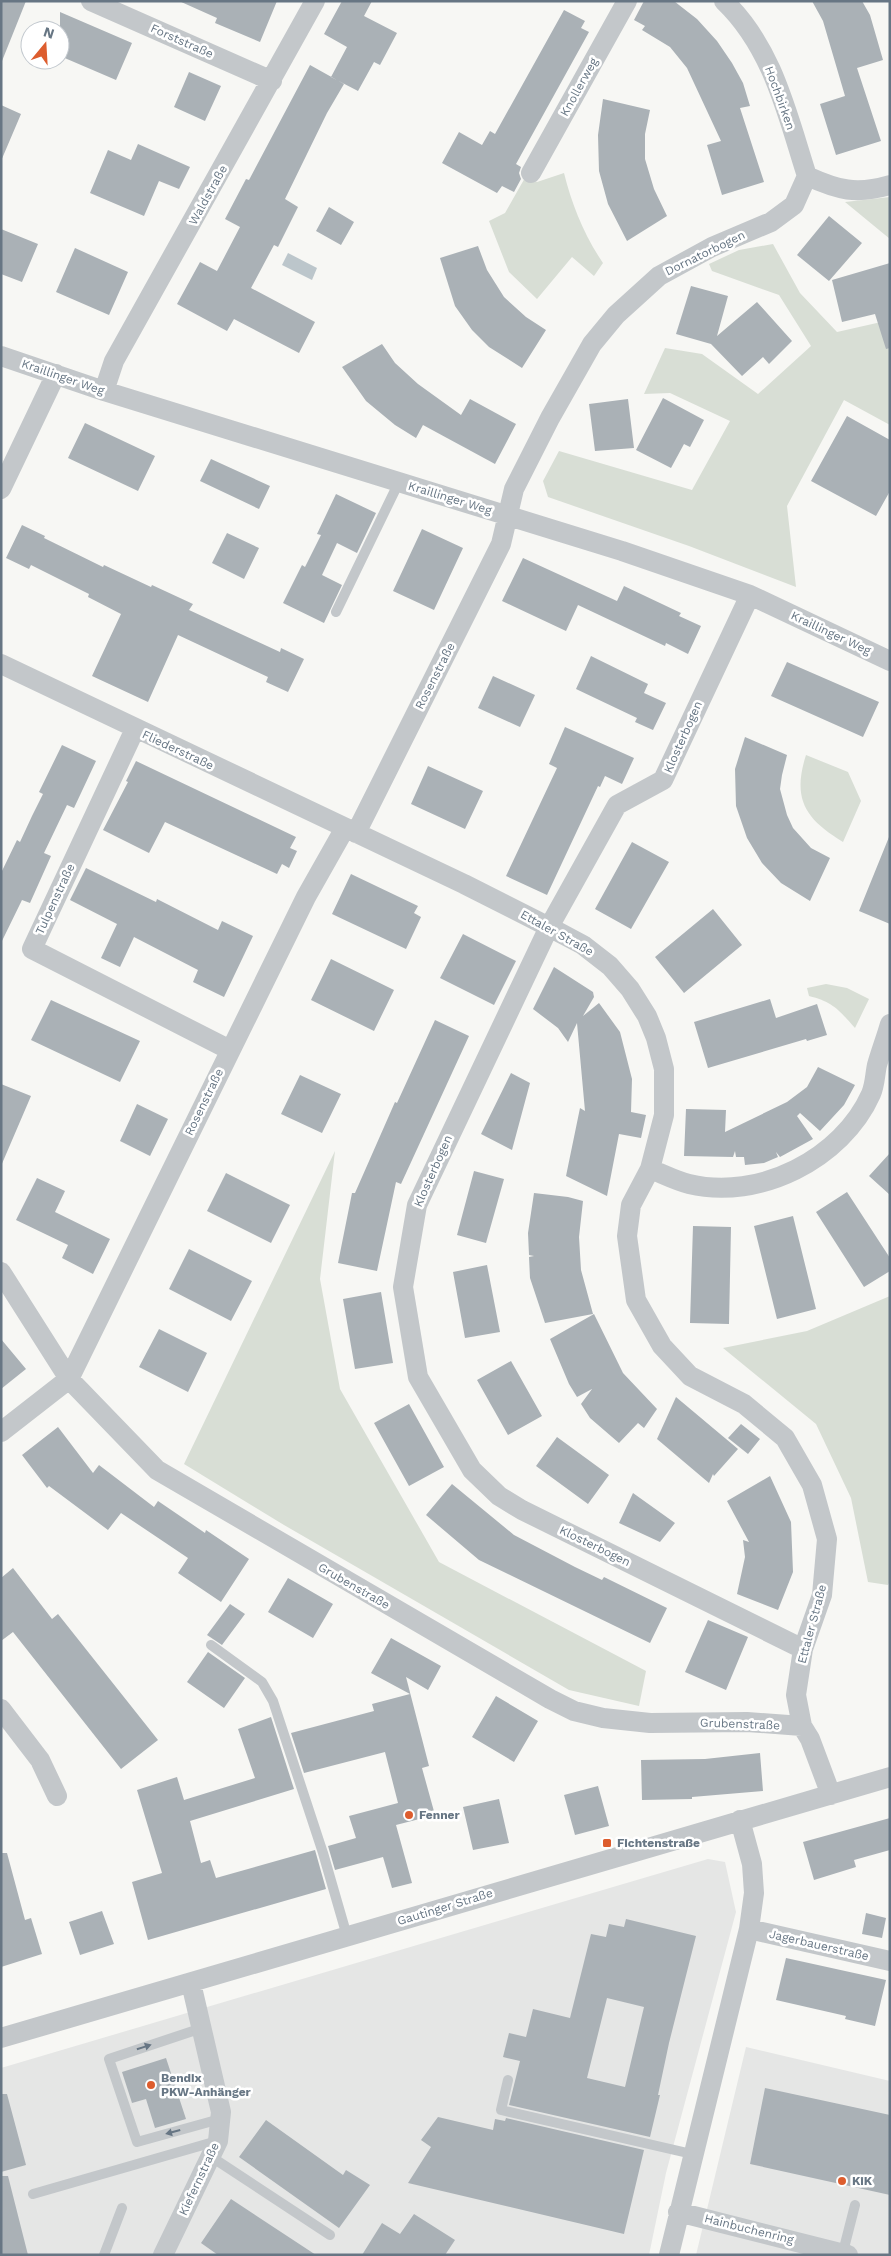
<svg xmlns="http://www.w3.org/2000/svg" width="891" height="2256" font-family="'Work Sans',sans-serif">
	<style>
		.built { fill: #e5e6e5 }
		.green { fill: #d8ded5 }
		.water { fill: #bcc6cb }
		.building { fill: #aab1b6; fill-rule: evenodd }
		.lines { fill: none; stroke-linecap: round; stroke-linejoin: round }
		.lane { stroke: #c3c7ca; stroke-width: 10 }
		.street { stroke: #c3c7ca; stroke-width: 20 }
		.oneway { fill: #677684 }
		.poi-dot { fill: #dd5d2e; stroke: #fff; stroke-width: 2 }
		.labels { text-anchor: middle; stroke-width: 5; stroke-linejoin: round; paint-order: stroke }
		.street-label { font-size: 12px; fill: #677684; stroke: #fff }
		.poi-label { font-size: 12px; font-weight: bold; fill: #677684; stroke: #fff; text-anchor: start }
	</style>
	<rect width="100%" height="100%" fill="#f7f7f4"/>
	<path class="built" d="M708,1859L725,1862L736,1912L666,2173L649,2255H1V2068Z
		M746,2047L890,2081V2255H696Z"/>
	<path class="green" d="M564,173C572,205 584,235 603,263L594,276L572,257L537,299L509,272L489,221L505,213L526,176L537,182Z
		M890,197V239L845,202Z
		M773,244L800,293L837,332L890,320V425L844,400L787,506L796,587L689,546L548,497L543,481L559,451L692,490L730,421L670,393L644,394L665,348L702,354L758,394L811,346L779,295L712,271L709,264L739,250Z
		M806,755L848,772L861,801L843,842C805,819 792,799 806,755Z
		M826,984L847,988L869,999L855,1028C839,1010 833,1002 809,996L807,988Z
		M335,1151L320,1279L340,1389L439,1562L646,1671L639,1706L569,1690L284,1525L184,1464Z
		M890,1296V1581L888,1585L868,1582L851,1498L816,1424L723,1348L807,1331Z"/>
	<path class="water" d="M288,253L317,268L312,280L282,265Z"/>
	<path class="building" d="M1,1H26L2,61H1Z
		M179,1H277L260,42L215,23L217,18Z
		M342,1H372L364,16L397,33L380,65L374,62L358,91L331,77L347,47L324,34Z
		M644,1H674L679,5L697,19L717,41L732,63L743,83L750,106L740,108L764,182L722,195L707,145L721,141L687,68L670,47L642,30L645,26L634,20Z
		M812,1H862L870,15L883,60L857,68L881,141L836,155L820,104L845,96L823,21Z
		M564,10L585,21L581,28L589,32L516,164L521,167L519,173L521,179L514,192L502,186L497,193L442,163L459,132L482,145L490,131L495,134Z
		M60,12L132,43L116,80L60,56Z
		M310,65L344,84L327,113L285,199L298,207L278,247L274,245L251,288L315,322L299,353L234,319L227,331L177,304L200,262L217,271L240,227L225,219L246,179L249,180Z
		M189,72L221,86L205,121L174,107Z
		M603,99L650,110L645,134V159L654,189L667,216L627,241L608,204L599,171L598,135Z
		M1,105L21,114L1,161Z
		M138,144L190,167L179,189L159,181L144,216L90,193L108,150L131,160Z
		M329,207L354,222L341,245L316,231Z
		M829,216L862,243L829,281L797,255Z
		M1,229L38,244L22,282L1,274Z
		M478,246L487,270L504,297L526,317L546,330L522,368L489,347L472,330L455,306L440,258Z
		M75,248L128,272L109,315L56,292Z
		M890,263V348L886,349L875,314L842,322L832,280Z
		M691,286L728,296L717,336L757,302L792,341L769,364L763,357L742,376L711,344L676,334Z
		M382,344L395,363L418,384L461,415L470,399L516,424L495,464L423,425L416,438L395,425L366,401L342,367Z
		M663,398L704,420L690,447L684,444L671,468L636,450Z
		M628,399L634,448L595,451L589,404Z
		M847,416L890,440V491L876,516L811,481Z
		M85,423L155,456L138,491L68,458Z
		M211,459L270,486L259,509L200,481Z
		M336,494L376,513L357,553L337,543L322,575L342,585L324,623L283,603L302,565L305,567L321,535L317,534Z
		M22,525L45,536L44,538L103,567L104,565L151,587L152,585L193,604L189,610L280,652L281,648L304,659L288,692L266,682L268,677L178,635L148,702L92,676L121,614L88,597L89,594L31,565L29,569L6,558Z
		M422,529L463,548L434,610L393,591Z
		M227,533L259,548L244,579L212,563Z
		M523,558L617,601L624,586L681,613L679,616L701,626L688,654L666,643L665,646L578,605L566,631L502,601Z
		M591,656L648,684L644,693L666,703L653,730L635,722L637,718L576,689Z
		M787,662L879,702L863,737L771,696Z
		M493,676L535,695L520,727L478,708Z
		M565,727L634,758L622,784L605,776L600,787L598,786L547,895L506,876L557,768L549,764Z
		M745,737L787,755L782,775L780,789L787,815L793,828L811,848L830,858L810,901L781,883L762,863L747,838L736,806L735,769Z
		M62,745L96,761L74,808L67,805L44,853L51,856L30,903L22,900L1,943V873L17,840L20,842L32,816L43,794L39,792Z
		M136,761L296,837L290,848L297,851L289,868L282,864L277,874L165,822L149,853L103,830L128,782L126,781Z
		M428,766L483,791L465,829L411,804Z
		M889,837H890V924L859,911Z
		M632,842L669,862L631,929L595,909Z
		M86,868L156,902L157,899L218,930L222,921L253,936L224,997L193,982L198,970L134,937L120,967L101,958L117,924L70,900Z
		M351,874L418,906L414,913L421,917L406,949L332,914Z
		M713,909L742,945L684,993L655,957Z
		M463,934L516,961L494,1005L440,978Z
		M331,959L394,990L374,1031L311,1000Z
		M554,967L593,992L594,997L583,1016L599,1003L620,1032L632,1079L631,1112L646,1115L641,1138L619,1134L607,1196L566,1176L580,1108L585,1111L577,1023L568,1042L558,1028L533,1009Z
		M770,999L776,1018L817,1004L827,1035L807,1041L806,1039L708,1068L694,1022Z
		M51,1000L140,1041L120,1082L31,1040Z
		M435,1020L469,1036L401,1184L396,1182L377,1271L338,1263L352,1193H355L395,1102L397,1103Z
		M818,1067L855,1085L844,1105L820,1131L800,1113L797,1116L813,1139L780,1157L776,1152L778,1157L764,1163L745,1165L744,1157H736L735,1151L733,1157L684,1156L686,1109L726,1110L725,1132L787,1102L807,1087Z
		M511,1073L530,1083L512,1150L481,1134Z
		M300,1075L341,1094L322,1133L281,1114Z
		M1,1084L31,1096L1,1166Z
		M137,1104L168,1119L150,1156L120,1141Z
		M890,1153V1195L869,1176Z
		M474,1171L504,1179L486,1243L457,1235Z
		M226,1173L290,1205L271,1243L207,1211Z
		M37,1178L65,1191L55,1212L110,1239L93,1274L62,1258L68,1245L16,1220Z
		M847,1192L890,1258V1271L864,1287L816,1212Z
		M534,1193L568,1197L583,1201L579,1237L581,1270L593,1314L545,1323L530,1278L529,1257L534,1256L529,1255L528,1233Z
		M793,1216L816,1309L777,1319L754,1226Z
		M693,1226L731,1227L729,1324L690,1323Z
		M189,1249L252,1281L231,1321L169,1289Z
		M487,1265L500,1332L465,1338L453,1272Z
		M381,1292L393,1363L355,1369L343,1299Z
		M594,1314L623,1373L657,1409L644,1428L638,1423L619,1443L590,1418L581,1404L592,1389L577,1397L569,1384L550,1339Z
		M159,1329L207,1353L188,1392L139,1367Z
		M1,1339L26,1369L1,1389Z
		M511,1361L542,1416L508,1435L477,1380Z
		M676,1397L738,1449L714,1476L713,1474L709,1483L657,1439Z
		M409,1404L444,1467L409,1486L374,1423Z
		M741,1424L760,1439L748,1454L728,1438Z
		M58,1427L93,1473L99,1465L154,1507L158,1501L205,1533L206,1530L249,1559L221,1602L178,1573L188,1558L121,1513L108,1530L49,1486L47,1488L22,1455Z
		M557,1437L609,1475L588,1504L536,1466Z
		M770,1476L791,1522L793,1572L778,1610L737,1594L745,1557L743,1540L749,1542L727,1501Z
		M452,1484L514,1535L575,1567L602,1580L604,1577L667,1608L650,1643L479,1560L426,1515Z
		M633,1493L675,1523L660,1542L619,1523Z
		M13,1568L52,1619L58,1614L158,1740L121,1769L13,1632L1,1641V1578Z
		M288,1578L333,1604L313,1638L268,1612Z
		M230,1604L245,1614L222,1645L207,1635Z
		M708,1620L748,1637L726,1690L685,1672Z
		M391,1638L441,1666L428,1690L406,1677L429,1766L422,1768L435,1815L396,1825L412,1883L392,1888L383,1857L335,1870L328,1846L356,1838L349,1816L398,1803L385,1752L304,1773L291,1733L374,1711L372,1704L410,1694L371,1673Z
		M208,1652L245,1678L224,1708L187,1682Z
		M496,1696L538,1721L514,1762L472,1737Z
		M271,1717L294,1789L190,1821L201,1863L210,1860L216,1878L315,1850L326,1889L148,1940L132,1882L162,1873L137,1790L177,1777L184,1800L255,1778L238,1729Z
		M760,1753L763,1791L692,1797V1799L642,1800L641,1760L705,1759Z
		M598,1786L609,1826L575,1835L564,1795Z
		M499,1799L509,1843L473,1850L463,1807Z
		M890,1818V1850L854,1860L856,1867L814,1880L803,1842Z
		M1,1853H7L25,1920L31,1918L42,1954L1,1967Z
		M102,1911L114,1944L80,1955L69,1922Z
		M866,1913L886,1918L882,1938L862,1934Z
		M626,1919L696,1936L669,2043L658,2095H660L650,2137L509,2105L520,2061L503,2057L509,2033L526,2037L533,2009L570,2018L591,1934L606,1937L609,1924L624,1927ZM607,1998L644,2007L625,2087L587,2078Z
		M786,1958L886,1980L875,2026L845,2019L846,2016L776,2000Z
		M166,2058L186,2119L155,2128L146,2099L132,2103L122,2072Z
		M765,2088L890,2115V2195L750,2164Z
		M1,2094H7L26,2165L1,2172Z
		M438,2117L493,2130L495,2119L505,2121L506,2118L644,2150L624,2234L408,2183L431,2147L421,2140Z
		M266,2120L343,2175L346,2170L370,2185L339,2228L239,2157Z
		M1,2176H8L28,2255H1Z
		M231,2199L316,2255H218L201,2243Z
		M414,2214L455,2240L445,2255H362L382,2223L400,2234Z"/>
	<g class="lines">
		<path class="lane" d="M336,612L399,482
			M211,1645L262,1682L273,1701L323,1853L347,1936
			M202,2028L109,2059L137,2142L220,2119
			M508,2080L501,2110L692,2154
			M210,2156L330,2235
			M33,2194L217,2141
			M843,2252L855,2205
			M104,2255L122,2208"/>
		<path class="street" d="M91,1L272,81
			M724,1C773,48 787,114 807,176
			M531,173L627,1
			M1,356L104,391L622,551L750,595L890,661
			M104,391L114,361L315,1
			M1,489L56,374
			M750,595L663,780L617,805L549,927L417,1205L403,1287L418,1377L472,1470L499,1496L522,1510L803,1649
			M1,664L464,884L549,927L583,945L610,966L630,989L647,1016L656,1038L664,1069V1115L650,1169L631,1205L627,1236L636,1300L662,1346L690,1376L744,1404L785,1438L812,1485L827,1539L822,1595L803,1649L796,1695L802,1726L810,1739L831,1795
			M135,729L32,949L230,1050
			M356,833L501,544L514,489L550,418L592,344L616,315L659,276L712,247L771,222L794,205L807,176C838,190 856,195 890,185
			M650,1169C663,1174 676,1181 689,1184C759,1201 842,1159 871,1094C875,1085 875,1074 877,1065C881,1051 886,1038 890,1024
			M1,1272L69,1379L157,1470L550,1699L574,1711L603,1718L650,1723L747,1722L802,1726
			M1,1432L69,1379L306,897L345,828
			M1,1709L40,1760L57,1796
			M749,1929L890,1961
			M1,2038L890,1777
			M678,2212L848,2255
			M163,2255L218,2141L221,2112L191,1983
			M669,2255L749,1929L754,1893L752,1864L740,1820"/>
	</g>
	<defs><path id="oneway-solid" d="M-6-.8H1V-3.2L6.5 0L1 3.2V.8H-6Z" transform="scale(1.25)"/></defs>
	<g class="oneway">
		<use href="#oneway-solid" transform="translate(144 2047) rotate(-18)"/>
		<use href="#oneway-solid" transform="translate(173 2132) rotate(165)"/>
	</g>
	<g class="poi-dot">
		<circle cx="409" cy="1815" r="5"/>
		<rect x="602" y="1838" width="10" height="10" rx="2.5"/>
		<circle cx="151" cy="2085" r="5"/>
		<circle cx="842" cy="2181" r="5"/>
	</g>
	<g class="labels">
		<g class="street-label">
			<text transform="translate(182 41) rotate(24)" y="4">Forststraße</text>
			<text transform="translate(579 87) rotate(-61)" y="4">Knollerweg</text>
			<text transform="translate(780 98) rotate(70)" y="4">Hochbirken</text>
			<text transform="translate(208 195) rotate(-61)" y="4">Waldstraße</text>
			<text transform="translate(705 253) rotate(-26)" y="4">Dornatorbogen</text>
			<text transform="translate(63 377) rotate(19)" y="4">Kraillinger Weg</text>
			<text transform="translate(450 498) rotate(17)" y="4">Kraillinger Weg</text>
			<text transform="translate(831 633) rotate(25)" y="4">Kraillinger Weg</text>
			<text transform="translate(435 676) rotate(-63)" y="4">Rosenstraße</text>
			<text transform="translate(683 737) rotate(-66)" y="4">Klosterbogen</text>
			<text transform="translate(178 750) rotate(25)" y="4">Fliederstraße</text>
			<text transform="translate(55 899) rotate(-65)" y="4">Tulpenstraße</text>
			<text transform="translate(557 933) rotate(29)" y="4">Ettaler Straße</text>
			<text transform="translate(204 1102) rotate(-64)" y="4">Rosenstraße</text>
			<text transform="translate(433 1171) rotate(-66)" y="4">Klosterbogen</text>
			<text transform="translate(595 1546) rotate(26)" y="4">Klosterbogen</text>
			<text transform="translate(354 1586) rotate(30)" y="4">Grubenstraße</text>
			<text transform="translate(812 1624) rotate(-75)" y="4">Ettaler Straße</text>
			<text transform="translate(740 1724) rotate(2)" y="4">Grubenstraße</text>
			<text transform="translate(445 1907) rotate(-17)" y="4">Gautinger Straße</text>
			<text transform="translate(819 1945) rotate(13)" y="4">Jagerbauerstraße</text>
			<text transform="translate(199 2179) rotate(-65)" y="4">Kiefernstraße</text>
			<text transform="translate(749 2229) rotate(14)" y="4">Hainbuchenring</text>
		</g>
		<g class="poi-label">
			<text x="419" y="1819">Fenner</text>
			<text x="617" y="1847">Fichtenstraße</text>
			<text x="161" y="2082">Bendix<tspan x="161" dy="14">PKW-Anhänger</tspan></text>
			<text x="852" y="2185">KiK</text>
		</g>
	</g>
	<rect width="891" height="2256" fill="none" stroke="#677684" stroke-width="5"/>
	<g transform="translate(45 45) rotate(18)"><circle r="24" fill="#ffffff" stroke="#c2c8ce"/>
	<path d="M0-4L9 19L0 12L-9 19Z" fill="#dd5d2e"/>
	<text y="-8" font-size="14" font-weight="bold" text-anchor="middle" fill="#677684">N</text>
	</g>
</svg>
